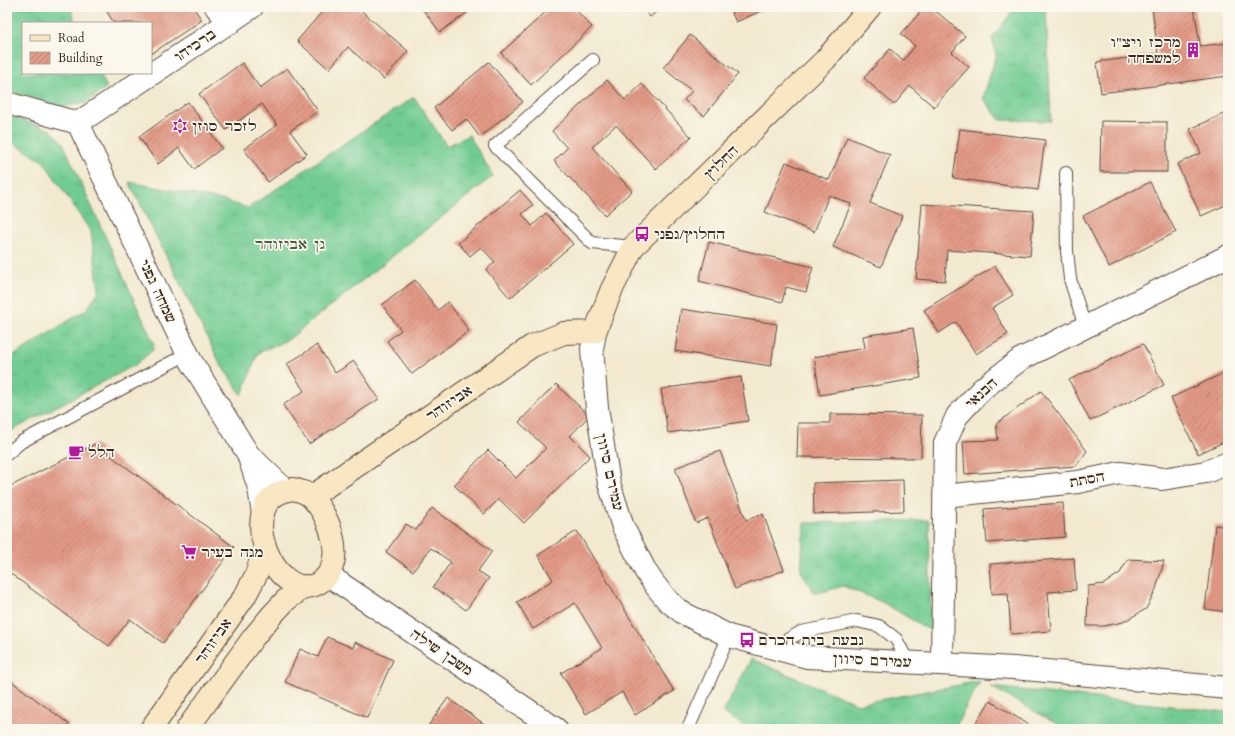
<svg xmlns="http://www.w3.org/2000/svg" width="1235" height="736" font-family="Cardo,'Frank Ruhl Libre',serif">
	<style>
		.grass { fill: url(#grass-tufts); stroke: #567b58 }
		.building { fill: url(#building-hatch) }
		.lines { fill: none; stroke-linecap: round; stroke-linejoin: round }
		.lane-casing { stroke: #564739; stroke-width: 14 }
		.street-casing { stroke: #564739; stroke-width: 24 }
		.secondary-casing { stroke: #564739; stroke-width: 24 }
		.lane { stroke: #fff; stroke-width: 12 }
		.street { stroke: #fff; stroke-width: 22 }
		.secondary { stroke: #f9e7c3; stroke-width: 22 }
		.labels { text-anchor: middle; stroke-width: 3.5; stroke-linejoin: round; paint-order: stroke }
		.poi-label { font-size: 14px; fill: #3b2a1e; stroke: #fbf7ec; text-anchor: start }
		.street-label { font-size: 14px; fill: #3b2a1e; stroke: #fbf7ec }
		.park-label { font-size: 14px; fill: #4b5b41; stroke: #fbf7ec }
	</style>
	<defs>
		<pattern id="grass-tufts" width="24" height="20" patternUnits="userSpaceOnUse"><rect width="24" height="20" fill="#71cc93"/><path d="M3 7l-1-3M5 7V3M7 7l1-3M15 17l-1-3M17 17v-4M19 17l1-3" fill="none" stroke="#63af7e"/></pattern>
		<pattern id="building-hatch" width="6" height="6" patternUnits="userSpaceOnUse"><rect width="6" height="6" fill="#e39a86"/><path d="M-1 1l2-2M0 6l6-6M5 7l2-2" fill="none" stroke="#b97e6d"/></pattern>
	</defs>
	<rect width="100%" height="100%" fill="#fbf7ec"/>
	<filter id="ink" filterUnits="userSpaceOnUse"><feTurbulence type="fractalNoise" baseFrequency=".025" numOctaves="2"/><feDisplacementMap in="SourceGraphic" scale="8" xChannelSelector="R" yChannelSelector="G"/><feConvolveMatrix kernelMatrix="1 2 1 2 8 2 1 2 1" color-interpolation-filters="sRGB"/></filter>
	<filter id="wash" filterUnits="userSpaceOnUse"><feTurbulence type="fractalNoise" baseFrequency=".012" numOctaves="4" result="noise"/><feDisplacementMap in="SourceGraphic" scale="16" xChannelSelector="R" yChannelSelector="G"/><feGaussianBlur stdDeviation="0.9" result="paint"/><feColorMatrix in="noise" values="0 0 0 0 0 0 0 0 0 0 0 0 0 0 0 0 0 1.4 0 .05"/><feComposite in="paint" operator="in"/></filter>
	<g filter="url(#wash)">
		<rect width="100%" height="100%" fill="#f2e9d0"/>
		<path class="grass" d="M7,7H71L75,23H23V73H99L107,87L86,103L61,107L7,90Z
			M1016,7H1046L1051,121L1000,120L983,98L996,56L992,38Z
			M414,97L447,146L469,135L493,176L289,339L258,353L242,395L221,365L129,182L222,200L248,208Z
			M7,115L51,130L63,143L154,344L153,350L135,365L7,433V360L87,309L99,291L91,232L44,162L7,139Z
			M929,520L931,631L882,602L843,586L815,594L801,571L804,523Z
			M751,659L858,704L980,681L954,729H750L723,713Z
			M991,687L1228,712V729H1066Z"/>
		<g id="blocks">
			<path class="building" d="M104,7H193L202,20L151,54V23H114Z
				M326,7H357L408,51L384,79L348,47L329,69L297,41Z
				M421,7H465L468,12L440,32Z
				M551,7H573L592,27L531,85L501,53Z
				M642,7H662L650,17Z
				M729,7H770L736,22Z
				M925,7H931L965,36L952,52L969,67L934,107L910,86L894,105L864,78L890,49L903,61L915,46L901,34Z
				M1152,7H1194L1200,46L1228,43V76L1101,93L1097,62L1158,54Z
				M690,35L738,74L704,116L684,100L692,91L663,68Z
				M489,62L523,102L480,137L466,119L452,130L434,108Z
				M242,63L260,88L287,68L318,111L290,131L307,154L268,182L244,149L277,125L262,104L226,130L199,94Z
				M607,80L625,100L642,84L691,137L656,169L616,125L592,147L632,191L605,215L554,161L567,148L552,131Z
				M188,102L222,148L194,169L179,148L158,164L139,137Z
				M1228,112V204L1201,216L1177,164L1201,153L1190,129Z
				M1101,121L1167,122V172H1100Z
				M960,129L1045,140L1038,190L953,178Z
				M847,137L890,155L870,203L902,216L881,267L833,247L851,204L829,195L814,232L765,212L786,162L829,180Z
				M1150,182L1176,232L1109,267L1083,216Z
				M520,190L533,205L522,214L532,226L546,213L573,244L510,298L486,270L495,262L481,247L470,256L458,243Z
				M922,204L1034,211L1030,256L947,250L945,281L916,279Z
				M709,242L813,267L806,292L786,287L782,302L699,281Z
				M995,266L1013,295L992,308L1008,334L976,354L956,322L939,333L924,310Z
				M415,280L438,310L448,302L469,331L412,374L387,341L401,330L382,305Z
				M681,309L777,324L771,366L675,351Z
				M913,328L921,378L820,395L814,357L865,348L863,336Z
				M1143,344L1164,385L1090,421L1069,380Z
				M317,345L335,373L354,361L379,399L309,444L283,405L304,391L287,364Z
				M1228,371V440L1198,454L1171,398Z
				M741,377L748,421L668,433L661,389Z
				M556,384L589,416L570,436L590,456L524,523L499,499L484,514L454,485L488,450L516,478L546,448L519,422Z
				M1041,391L1087,451L1076,466L965,474L963,441L998,440L996,424Z
				M830,414L922,415L921,458L797,457L798,423H830Z
				M95,444L234,547L163,643L130,619L109,646L7,571V488Z
				M720,451L746,520L763,514L784,570L735,589L708,518L696,523L675,468Z
				M903,480L904,511L814,514L813,483Z
				M1063,503L1065,537L987,543L984,509Z
				M432,508L492,551L478,571L489,578L466,610L433,587L451,562L431,548L413,571L386,552L406,524L416,530Z
				M1215,525L1228,527V612L1205,609Z
				M577,531L674,691L635,715L622,692L586,714L561,673L602,648L575,603L533,629L517,602L553,580L538,555Z
				M1074,558L1076,590L1048,592L1051,631L1011,634L1008,593L992,594L990,564Z
				M1128,559L1164,561L1156,589L1146,609L1123,622L1104,626H1087L1088,586L1104,584L1120,573Z
				M327,637L353,648L355,642L393,660L367,718L285,682L300,649L318,657Z
				M7,678L69,724L66,729H7Z
				M448,698L487,726L491,729H426Z
				M990,701L1036,729H972Z"/>
		</g>
	</g>
	<g filter="url(#ink)">
		<use href="#blocks" fill-opacity="0" stroke="#564739" stroke-width="1"/>
		<g class="lines">
			<defs>
				<path id="lane" d="M593,60L495,146L592,243L633,247
					M1066,173L1067,251L1070,279L1085,327
					M7,454L21,442L187,354
					M773,648L801,632L857,621L879,626L896,639L908,662
					M688,729L729,636"/>
				<path id="street" d="M216,7L230,23
					M7,103L78,123
					M78,123L191,361L248,454L259,488L263,514
					M78,123L252,7
					M595,332L592,349L597,408L609,483L623,527L646,572L655,585L668,601L683,613L729,636L807,657L1014,668L1228,688
					M250,456L285,490
					M944,496L1078,482L1120,473L1162,479L1206,472L1228,463
					M328,575L556,729
					M942,664L945,443L957,416L982,389L1021,359L1228,256"/>
				<path id="secondary" d="M293,489C300,491 307,492 312,498C330,517 346,559 323,580C281,616 225,498 293,489Z
					M311,497L532,346L564,333L595,332L611,291L633,247L825,60L870,7
					M151,729L245,596L256,575L265,546
					M187,729L253,638L272,615L286,600L306,586"/>
			</defs>
			<use href="#lane" class="lane-casing"/>
			<use href="#street" class="street-casing"/>
			<use href="#secondary" class="secondary-casing"/>
			<use href="#lane" class="lane"/>
			<use href="#street" class="street"/>
			<use href="#secondary" class="secondary"/>
		</g>
	</g>
	<defs>
		<symbol id="building-bare" viewBox="-9 -9 18 18"><path d="M-4-6H4V6H1V3H-1V6H-4ZM-2.5-4.3h1.7v1.8h-1.7ZM.8-4.3h1.7v1.8H.8ZM-2.5-1h1.7V.8h-1.7ZM.8-1h1.7V.8H.8Z" fill="#b5179e" stroke="#fbf7ec" stroke-width="2.5" paint-order="stroke"/></symbol>
		<symbol id="synagogue-bare" viewBox="-9 -9 18 18"><path d="M0-6.5L5.6 3.2H-5.6ZM0 6.5L5.6-3.2H-5.6Z" fill="#b5179e" stroke="#fbf7ec" stroke-width="2.5" paint-order="stroke"/></symbol>
		<symbol id="bus-bare" viewBox="-9 -9 18 18"><path d="M-5-6H5V4H4V6H2V4H-2V6H-4V4H-5ZM-3.5-4V0h7V-4ZM-3.5 1.2v1.5H-2V1.2ZM2 1.2v1.5H3.5V1.2Z" fill="#b5179e" stroke="#fbf7ec" stroke-width="2.5" paint-order="stroke"/></symbol>
		<symbol id="cafe-bare" viewBox="-9 -9 18 18"><path d="M-5.5-4.5H6V0H3Q3 3.5 0 3.5H-2.5Q-5.5 3.5-5.5 0ZM3-3.2v2h1.7v-2ZM-6 4.5H4V6H-6Z" fill="#b5179e" stroke="#fbf7ec" stroke-width="2.5" paint-order="stroke"/></symbol>
		<symbol id="supermarket-bare" viewBox="-9 -9 18 18"><path d="M-6-5.5h2.5l.6 2H6L4.5 2H-2.5L-4.4-4H-6ZM-1.5 3.2a1.3 1.3 0 1 0 .1 0ZM3 3.2a1.3 1.3 0 1 0 .1 0Z" fill="#b5179e" stroke="#fbf7ec" stroke-width="2.5" paint-order="stroke"/></symbol>
	</defs>
	<g fill-rule="evenodd">
		<use href="#building-bare" x="1182" y="39" width="22" height="22"/>
		<use href="#synagogue-bare" x="169" y="115" width="22" height="22"/>
		<use href="#bus-bare" x="631" y="223" width="22" height="22"/>
		<use href="#cafe-bare" x="65" y="441" width="22" height="22"/>
		<use href="#supermarket-bare" x="178" y="541" width="22" height="22"/>
		<use href="#bus-bare" x="736" y="629" width="22" height="22"/>
	</g>
	<g class="labels">
		<g class="poi-label">
			<text x="1181" y="47" text-anchor="end">מרכז ויצ"ו<tspan x="1181" dy="16">למשפחה</tspan></text>
			<text x="192" y="131">לזכר סוזן</text>
			<text x="654" y="239">החלוץ/גפני</text>
			<text x="88" y="457">הלל</text>
			<text x="201" y="557">מגה בעיר</text>
			<text x="759" y="645">גבעת בית הכרם</text>
		</g>
		<g class="street-label">
			<text transform="translate(195 45) rotate(-34)" y="5">ברכיהו</text>
			<text transform="translate(721 162) rotate(-44)" y="5">החלוץ</text>
			<text transform="translate(158 291) rotate(65)" y="5">שמחה גפני</text>
			<text transform="translate(981 393) rotate(-43)" y="5">הבנאי</text>
			<text transform="translate(449 403) rotate(-34)" y="5">אביזוהר</text>
			<text transform="translate(610 472) rotate(77)" y="5">עמירם סיוון</text>
			<text transform="translate(1087 479) rotate(-11)" y="5">הסתת</text>
			<text transform="translate(213 641) rotate(-55)" y="5">אביזוהר</text>
			<text transform="translate(442 652) rotate(34)" y="5">משכן שילה</text>
			<text transform="translate(872 660) rotate(3)" y="5">עמירם סיוון</text>
		</g>
		<g class="park-label">
			<text x="290" y="249">גן אביזוהר</text>
		</g>
	</g>
	<rect width="1235" height="736" fill="none" stroke="#fbf7ec" stroke-width="24"/>
	<rect x="22" y="22" width="130" height="52" fill="#fbf7ec" stroke="#aea59a"/>
	<rect x="30" y="35" width="20" height="6" fill="#f9e7c3" stroke="#aea59a"/>
	<text x="58" y="42" font-size="12" fill="#3b2a1e">Road</text>
	<rect x="30" y="52" width="20" height="12" fill="url(#building-hatch)" stroke="#aea59a"/>
	<text x="58" y="62" font-size="12" fill="#3b2a1e">Building</text>
</svg>
